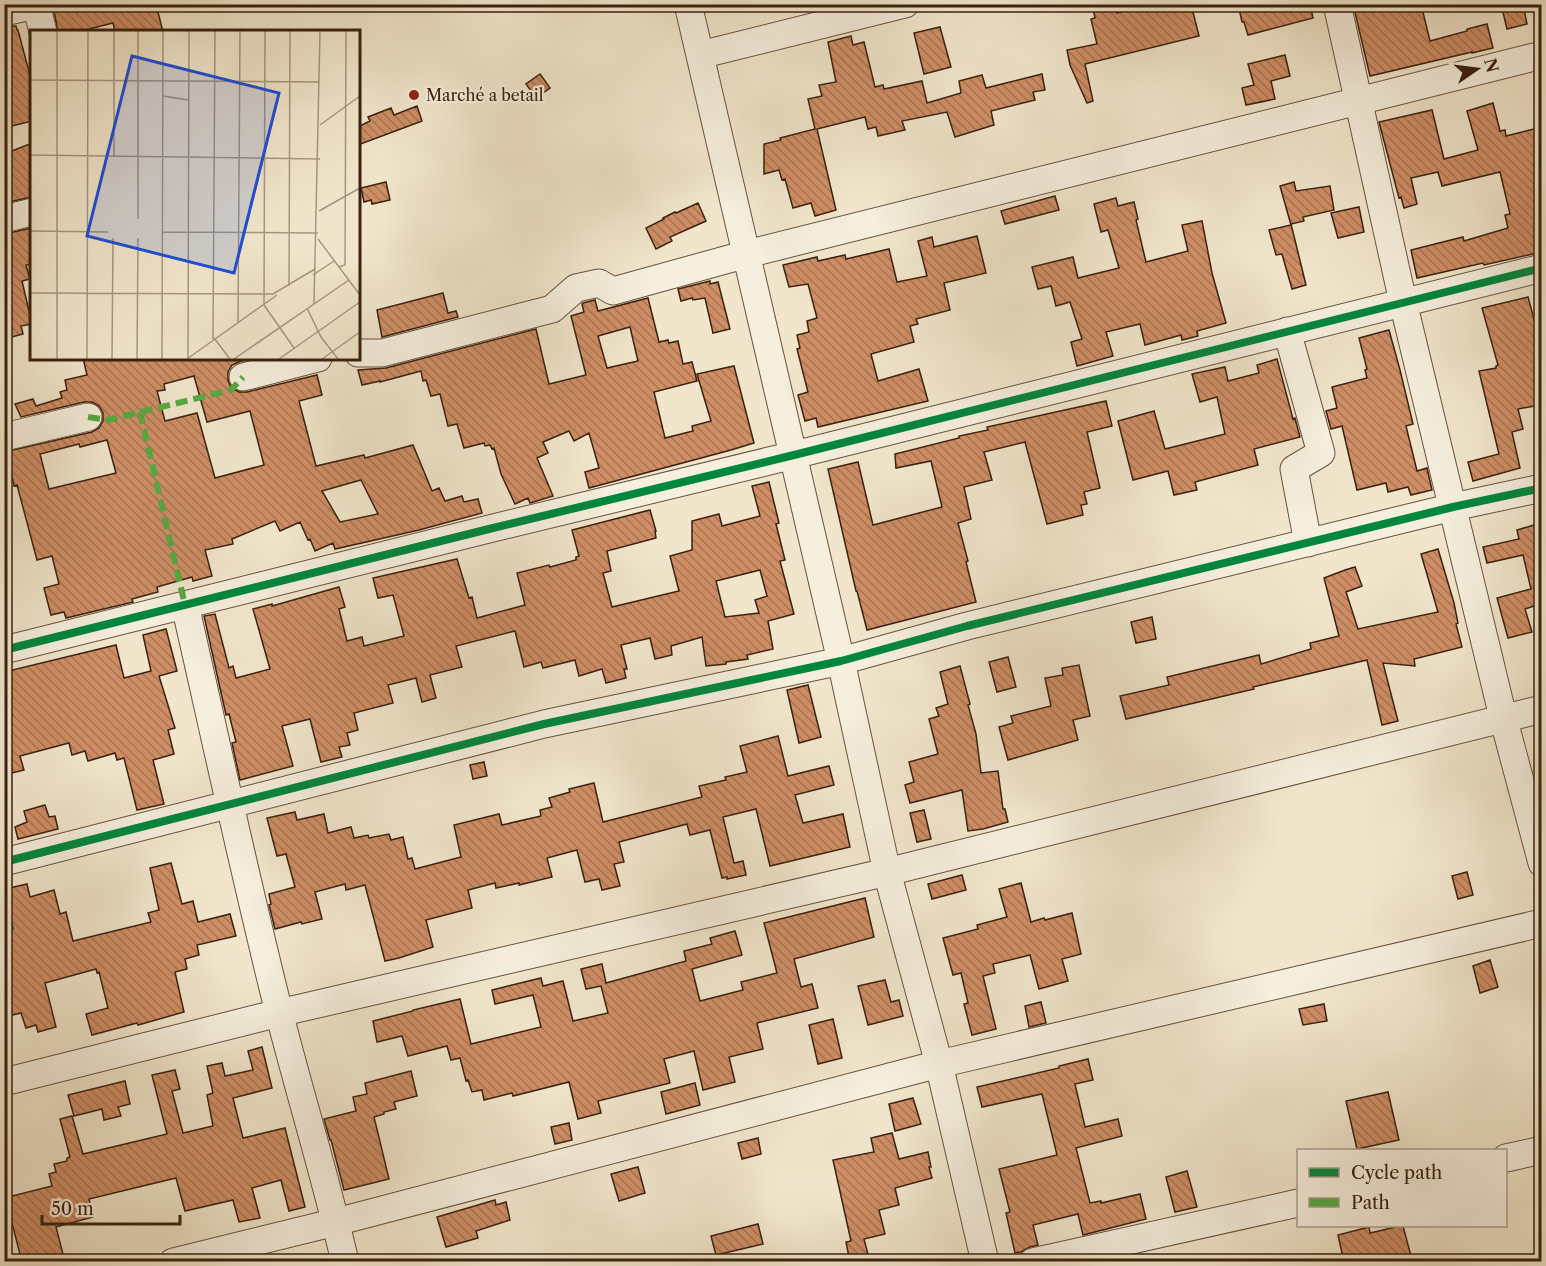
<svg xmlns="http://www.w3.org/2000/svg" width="1546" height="1266" font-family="'Libre Caslon Text',serif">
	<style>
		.building { fill: url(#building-back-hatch); stroke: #39210e; stroke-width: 1.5; fill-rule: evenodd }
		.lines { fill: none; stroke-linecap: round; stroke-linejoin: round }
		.minor-casing { stroke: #67523e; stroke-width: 29 }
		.minor { stroke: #f6efde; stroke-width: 27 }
		.quiet { stroke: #55aa41; stroke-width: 6; stroke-dasharray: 12 6; stroke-linecap: butt }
		.cycleway-casing { stroke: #f6efde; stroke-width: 11 }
		.cycleway { stroke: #00873e; stroke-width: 8 }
		.poi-dot { fill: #8f2418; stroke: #f6efde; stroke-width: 2 }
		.labels { text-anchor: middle; stroke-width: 4.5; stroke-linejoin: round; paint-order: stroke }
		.poi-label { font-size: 16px; fill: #39210e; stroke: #f6efde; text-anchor: start }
		.inset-road { fill: none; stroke: #a79780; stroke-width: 1.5 }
		.view { fill: #1d4ed8; fill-opacity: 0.15; stroke: #1d4ed8; stroke-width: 3 }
		.inset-edge { fill: none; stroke: #39210e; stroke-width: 3 }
	</style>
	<defs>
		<pattern id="building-back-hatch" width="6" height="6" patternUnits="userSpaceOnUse" patternTransform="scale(1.5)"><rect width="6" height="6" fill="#cf8e66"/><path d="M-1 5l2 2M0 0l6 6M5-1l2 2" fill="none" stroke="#a97452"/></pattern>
	</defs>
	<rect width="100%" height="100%" fill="#f1e6cc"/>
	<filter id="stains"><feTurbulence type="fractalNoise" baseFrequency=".00333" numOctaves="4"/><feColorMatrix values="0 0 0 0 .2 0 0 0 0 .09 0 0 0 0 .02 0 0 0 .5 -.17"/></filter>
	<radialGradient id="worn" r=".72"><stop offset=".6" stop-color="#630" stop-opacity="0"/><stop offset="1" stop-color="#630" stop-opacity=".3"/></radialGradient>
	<path class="building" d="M81,4H156L163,32H115L113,23L77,32H58L54,11Z
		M1106,4H1115L1117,13L1148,4H1191L1199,36L1085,64L1093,101L1087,103L1070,65L1067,50L1097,44L1091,19L1095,18L1093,8Z
		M1238,4H1310L1313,18L1248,35L1244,22H1242Z
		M1353,4H1421L1430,41L1467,31V29L1487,24L1493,48L1472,53V52L1370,76Z
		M1501,4H1523L1527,24L1507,29Z
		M16,26L17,30H18L32,83V121L4,128V27Z
		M940,27L951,67L924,74L914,33Z
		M851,36L853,45L864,42L875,87L883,85L884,89L922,81L927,103L961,93L959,81L982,75L986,88L1042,74L1045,90L1033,92L1035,100L991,111L994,125L955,137L947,112L902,121L905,130L878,136L876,127L868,129L865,117L817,129L836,210L815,216L811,203L793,208L785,179L782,180L779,170L764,174V144L781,140L780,138L815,129L808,99L822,96L819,85L836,82L828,42Z
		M1285,55L1290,76L1271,81L1275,99L1246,105L1242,88L1254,85L1248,64Z
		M540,74L550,88L536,98L526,84Z
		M1493,103L1500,131L1505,130L1506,136L1542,127V187L1536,188L1542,213L1535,215L1542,243V252L1484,265L1483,263L1417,278L1411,250L1463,237L1464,241L1508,228L1505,215L1510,214L1500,172L1442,186L1438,172L1411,178L1417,204L1404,208L1401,197L1399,198L1379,122L1432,110L1444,159L1478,150L1467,111Z
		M417,106L422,121L358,145V127L370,121L368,117L391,108L394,115Z
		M32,143V197L4,203V154Z
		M386,182L390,200L372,204L371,200L364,202L361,188Z
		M1294,182L1296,191L1330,186L1334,210L1303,217L1304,221L1291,224L1306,285L1292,289L1282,254L1276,255L1269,230L1291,225L1280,186Z
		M1055,196L1059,210L1005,224L1001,211Z
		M1116,198L1118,206L1134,202L1138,219L1136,220L1146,262L1188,251L1182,225L1202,221L1212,273L1226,323L1197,331L1198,336L1182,340L1181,335L1145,345L1140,324L1106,332L1113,356L1077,366L1071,342L1082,339L1070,302L1056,306L1051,286L1038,289L1032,267L1073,257L1078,278L1119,268L1108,230L1101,232L1094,204Z
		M698,203L706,221L670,237L672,241L656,249L646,228L664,219L663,218L675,212L676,213Z
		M1359,207L1364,232L1338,238L1331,213Z
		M32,228V264L26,265L30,279L22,281L32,324L21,326L23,334L4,339V234Z
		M977,236L986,273L944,283L950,310L916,319L918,324L910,326L914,342L871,354L878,381L919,369L928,401L818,427L816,418L805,421L798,395L808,392L797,349L800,348L797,335L809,332L807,321L817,318L808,284L789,287L783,265L817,257L818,261L845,255L846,259L889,249L897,282L927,276L918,241L932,237L934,247Z
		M710,281V284L718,282L730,329L713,333L705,298L693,300L692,298L681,301L678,289Z
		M443,293L448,313L456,311L458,317L382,337L377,310Z
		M1528,297L1542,348V396L1538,397L1540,405L1518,409L1523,429L1512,432L1520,468L1473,481L1468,462L1499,454L1479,371L1496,368V366L1498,365L1482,308Z
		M648,298L659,342L668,340L669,343L678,341L683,364L692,362L697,381L654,392L665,438L693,431L692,426L711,421L697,374L734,366L754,443L731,450L589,488L585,472L599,468L589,433L574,441L569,431L543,442L548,453L537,458L553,496L530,503L528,498L515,504L501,474L494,448L492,449L490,445L485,446L484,443L464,448L457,424L448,426L440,394L431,396L426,380L423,381L421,371L380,382V381L362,385L358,370L386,368L536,329L549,384L586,375L571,316L584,312L582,304L583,303L595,300L598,311ZM630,327L638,361L607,368L598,336Z
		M1389,330L1400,370L1413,424L1406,426L1417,471L1427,468L1432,490L1411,495L1408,487L1388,492L1386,483L1357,490L1342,426L1331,429L1326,411L1337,408L1332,387L1367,378L1365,370L1367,369L1359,338Z
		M83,358H252L239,362L232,365L228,372V380L231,388L239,392H247L317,375L322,395L299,401L316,466L364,455L365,458L413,445L432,491L439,488L445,501L462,496L464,502L478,499L482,513L419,530L335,549L333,543L315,551L310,539L308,540L300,522L280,531L275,521L232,539L233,544L205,550L212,576L193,581L192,577L157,587L158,592L132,599L133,602L66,618L64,612L51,615L44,588L59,584L52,556L37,560L17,485L14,486L10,467L4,468V452L92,432L99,428L103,421V413L99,406L92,402H84L21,417L15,404L33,399L36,406L62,398L60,392L67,390L65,380L87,375ZM194,376L207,422L250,411L264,465L215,478L197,413L165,421L157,391L165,390L164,384ZM107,440L116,473L49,489L40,454L79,444L80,447ZM361,480L378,514L340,522L322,491Z
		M1277,359L1293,419L1295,418L1300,437L1254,449L1258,465L1195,482L1197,490L1174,495L1168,471L1133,480L1118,421L1154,411L1165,449L1225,434L1217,397L1200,402L1192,374L1225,367L1228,381L1259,373L1257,365Z
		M1106,401L1112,426L1087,432L1100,488L1084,492L1087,504L1081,505L1083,515L1047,524L1025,442L984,452L992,480L964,487L971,519L958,523L968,561L966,562L976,602L867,630L857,591H856L828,469L858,462L873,525L942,507L931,461L896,468L895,454L959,438V436L988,430L987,427Z
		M769,482L779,523L776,524L785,560L780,561L794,614L768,621L773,649L747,655L748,659L726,662V664L706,666L702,637L671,646L672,655L655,659L650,638L621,645L627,669H624L626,678L606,683L602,669L579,676L575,660L543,668L541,662L524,667L515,631L456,646L462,667L430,675L436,698L422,702L416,678L388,685L393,703L354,713L358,730L347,733L350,745L339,747L342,757L321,762L310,719L282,726L293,766L240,780L232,743L236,742L229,714L226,715L204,616L215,614L229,668L233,666L236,678L270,669L253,609L272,604V606L339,587L345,607L339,609L347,641L362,637L364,646L404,636L393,595L378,598L373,578L457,559L469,598L472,597L477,618L525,605L517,573L549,565L550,567L576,560V557L579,556L572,530L650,510L656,531H655L656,538L607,551L611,571L603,573L612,607L679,591L670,556L692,550V521L719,514L722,526L760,516L752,486ZM760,570L767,596L755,600L759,613L725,617L716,581Z
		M1534,525L1542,557V610L1536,611L1534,606L1525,609L1532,632L1508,638L1497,598L1531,589L1523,555L1487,563L1483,547L1519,539L1517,530Z
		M1438,549L1454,603L1458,623L1456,624L1462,647L1414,659L1415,666L1383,663L1398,721L1382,725L1367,660L1253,687L1254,689L1126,719L1120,696L1169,685L1167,677L1259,655L1261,664L1311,649L1310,643L1339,636L1324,578L1345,570L1355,567L1362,586L1346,592L1358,629L1438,612L1421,554Z
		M1152,617L1156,639L1136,643L1131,622Z
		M166,629L177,671L159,676L175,728L168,730L174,754L153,760L164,804L137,810L124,758L117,760L115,753L88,761L85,751L72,755L69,743L20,756L24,770L4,775V716L12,715L4,687V672L116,645L124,678L151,671L143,635Z
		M1008,657L1016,687L997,692L989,662Z
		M1079,665L1090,716L1073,720L1078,740L1008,760L999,727L1013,723L1011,716L1051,706L1045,678L1063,675L1062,668Z
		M960,666L970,704L968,705L976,734L981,773L998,771L1003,809H1005L1008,822L983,829L968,831L962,790L910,803L905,785L914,782L909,762L938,754L929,719L939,716L936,708L948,704L940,672Z
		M808,685L821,737L799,743L787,690Z
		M778,736L788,776L829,766L834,785L795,795L803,823L843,814L850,847L770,866L756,809L723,817L734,863L743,861L746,875L727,879V877L722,878L710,830L690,835L687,824L619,842L624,862L614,864L620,886L602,890L599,879L585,882L577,850L547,858L552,877L519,885V883L496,888L495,883L468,890L472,908L426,920L433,947L399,958L385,961L365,885L346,890L345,884L315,892L322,919L302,924L301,922L275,929L269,905L271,904L269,894L295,887L286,854L277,856L267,818L295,812L297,820L324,814L328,833L351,827L354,838L368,835L369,838L389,834L391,840L403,837L408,859L412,858L415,869L461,857L454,825L499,814L502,825L541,816L540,810L552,807L549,798L570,792L569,789L594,783L603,822L702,797L699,786L726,780L725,777L747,772L740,746Z
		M484,762L487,776L473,779L470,765Z
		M45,805L49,817L55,816L58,829L18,839L15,827L27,822L24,811Z
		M924,810L931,839L917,842L910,813Z
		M171,863L182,904L193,901L198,922L230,914L236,936L197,945L199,955L185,959L187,969L175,972L184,1012L138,1025L137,1023L92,1035L86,1014L108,1008L99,972L97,973L96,969L45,983L56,1027L38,1032L36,1025L26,1028L21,1013L4,1017V947L8,946L4,931L13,929L5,889L27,884L30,897L54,890L60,914L66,912L73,941L151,922L148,913L159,910L150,868Z
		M1467,872L1473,895L1458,899L1452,876Z
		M962,875L966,890L932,899L928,884Z
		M1021,883L1031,922L1044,918L1045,920L1072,913L1081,954L1062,959L1068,981L1039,989L1030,955L993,964L995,973L983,976L996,1029L972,1035L964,1004L968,1003L961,973L953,975L943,938L978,929L977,925L1007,917L999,889Z
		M865,898L874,937L794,959L801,987L812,984L818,1008L757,1023L763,1049L729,1057L735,1082L703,1090L694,1051L664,1059L670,1083L598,1101L601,1113L578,1119L569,1082L513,1096L512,1093L484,1100L482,1090L472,1092L468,1080L466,1081L460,1058L451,1060L447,1046L408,1056L402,1036L377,1042L373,1021L413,1011V1010L460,999L471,1044L541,1027L533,995L495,1004L492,990L541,978L543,986L563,981L573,1021L608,1013L601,986L586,989L581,969L602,964L606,983L686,961L684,951L712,944L710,938L735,931L742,955L692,969L700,1001L743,990L741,982L777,973L764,923Z
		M1490,960L1498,987L1480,993L1473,966Z
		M885,980L891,1002L899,1000L903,1016L868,1025L858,986Z
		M1041,1002L1046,1023L1029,1027L1025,1006Z
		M1324,1004L1327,1021L1303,1025L1299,1009Z
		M833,1019L842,1058L818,1064L809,1025Z
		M262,1047L272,1088L233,1098L243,1138L285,1128L305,1207L289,1211L281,1180L252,1188L260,1218L239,1222L233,1200L185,1211L176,1178L89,1199L93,1217L56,1227L65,1262H22L11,1219L4,1220V1198L52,1186L49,1174L56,1172L54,1164L67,1161V1158L70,1157L60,1119L72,1116L83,1154L167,1134L152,1075L175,1070L180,1089L172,1091L183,1133L213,1126L207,1095L213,1093L207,1066L222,1063L225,1076L253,1070L248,1051Z
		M1088,1059L1093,1080L1075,1084L1085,1127L1118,1119L1122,1136L1076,1148L1090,1203L1101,1201V1203L1140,1194L1146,1219L1083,1235L1078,1214L1033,1225L1038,1245L1030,1247L1021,1252L1015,1253L1006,1213L1010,1212L999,1169L1057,1155L1042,1094L982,1107L977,1087L1059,1068V1066Z
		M411,1071L417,1096L394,1102L396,1109L384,1112V1114L374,1117L389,1179L344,1190L331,1140H330L324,1119L356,1111L353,1097L367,1094L365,1083Z
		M125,1081L130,1104L118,1107L121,1116L104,1120L102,1109L74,1116L68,1095Z
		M695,1083L700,1105L666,1114L661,1092Z
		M1388,1092L1399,1140L1357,1149L1346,1101Z
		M913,1098L921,1124L895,1131L889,1104Z
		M569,1123L572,1140L555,1144L551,1127Z
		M892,1133L899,1159L928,1152L931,1167H929L932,1178L895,1188L899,1205L879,1210L885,1234L864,1239L870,1262H850L846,1242L851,1241L833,1160L874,1152L871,1138Z
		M758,1138L761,1154L742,1159L738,1143Z
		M638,1167L645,1193L619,1201L611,1174Z
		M1187,1171L1197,1207L1175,1212L1166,1177Z
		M495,1200L496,1205L506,1202L510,1220L476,1231L478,1238L446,1247L437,1217Z
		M758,1224L763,1244L716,1255L711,1236Z
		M1400,1226H1403L1411,1256L1392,1262H1344L1338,1235L1369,1227L1370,1233Z"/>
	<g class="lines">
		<defs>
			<path id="minor" d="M36,4L43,32
				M688,4L841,661L887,872L939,1064L985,1262
				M1337,4L1403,302L1503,717L1542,863
				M4,12L39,4
				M700,55L905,4
				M4,219L32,212
				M1287,331L1321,453L1294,469L1308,543
				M358,353H382L552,309L576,288L599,283L613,291L747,254L1542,55
				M243,377L318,358
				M4,437L88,417
				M185,605C216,741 245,877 279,1012C300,1095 326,1178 345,1262
				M4,650L489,529L794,455L1542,268
				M4,862L544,724L841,661L967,626L1453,507L1542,488
				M4,1082L279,1013L887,872L1542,709
				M1506,1158L1542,1150
				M173,1262L336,1222L939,1064L1542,923
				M1033,1262L1298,1203"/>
		</defs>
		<use href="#minor" class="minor-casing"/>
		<use href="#minor" class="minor"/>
		<path class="quiet" d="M140,412L185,605
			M88,417L108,420L231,390L243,377"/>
		<defs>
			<path id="cycleway" d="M4,650L489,529L794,455L1542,268
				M4,862L544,724L841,661L967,626L1453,507L1542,488"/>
		</defs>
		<use href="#cycleway" class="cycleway-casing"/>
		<use href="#cycleway" class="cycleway"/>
	</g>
	<circle class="poi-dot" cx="414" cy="95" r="6"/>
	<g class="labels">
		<g class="poi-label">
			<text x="426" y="101">Marché a betail</text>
		</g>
	</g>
	<g transform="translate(30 30)">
		<rect width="330" height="330" fill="#f1e6cc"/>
		<path class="inset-road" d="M235,1L234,275L264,318M0,50L289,52M133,66L158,70M290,95L330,66M0,125L290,129M84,126V1M289,181L330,158M108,189V1M0,201L78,202M133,202L288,203M288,209L330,265M309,237L315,235L316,1M283,245L304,231M259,256L260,1M0,263L243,264L285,239M284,274L290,1M277,278L291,307L308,329M208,293L210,1M184,308L200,329M183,309L185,1M158,328L159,1M27,329V1M57,329L58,1M82,329L83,208M107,329L108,208M132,329L133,1M157,329L247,265M204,329L319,250M249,329L330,272M292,329L330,302"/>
		<path class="view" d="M102,26L249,63L204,243L57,206Z"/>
		<rect width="330" height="330" class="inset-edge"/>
	</g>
	<rect width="1546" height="1266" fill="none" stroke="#f1e6cc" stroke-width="24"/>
	<rect x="6" y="6" width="1534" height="1254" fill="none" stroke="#39210e" stroke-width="3"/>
	<rect x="12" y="12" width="1522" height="1242" fill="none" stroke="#39210e" stroke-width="1.5"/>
	<rect x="1297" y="1149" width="210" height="78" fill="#f6efde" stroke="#aa9d8b" stroke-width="1.5"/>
	<rect x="1309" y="1168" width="30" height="9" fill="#00873e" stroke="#aa9d8b" stroke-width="1.5"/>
	<text x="1351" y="1179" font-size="18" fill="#39210e">Cycle path</text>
	<rect x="1309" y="1198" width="30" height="9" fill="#55aa41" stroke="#aa9d8b" stroke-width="1.5"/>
	<text x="1351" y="1209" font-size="18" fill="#39210e">Path</text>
	<g transform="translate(1477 69) rotate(76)" stroke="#f6efde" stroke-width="4.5" paint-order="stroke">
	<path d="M0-4.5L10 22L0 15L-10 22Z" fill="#39210e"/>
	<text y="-9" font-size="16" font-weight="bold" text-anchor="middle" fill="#39210e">N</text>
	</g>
	<path d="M42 1215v9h138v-9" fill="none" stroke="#39210e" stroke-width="3"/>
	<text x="51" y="1215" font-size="18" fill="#39210e" stroke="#f6efde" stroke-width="4.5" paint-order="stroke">50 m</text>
	<rect width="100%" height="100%" filter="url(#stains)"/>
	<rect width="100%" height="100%" fill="url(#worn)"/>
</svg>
